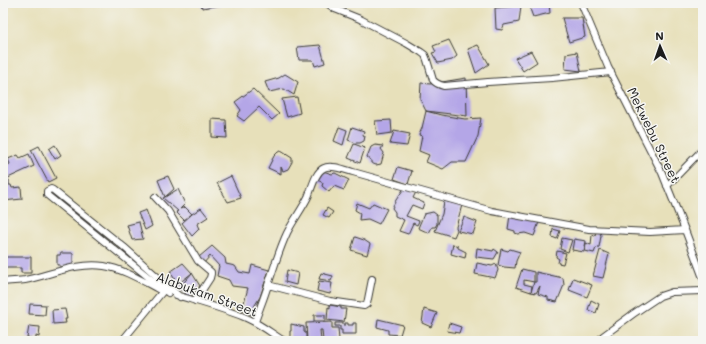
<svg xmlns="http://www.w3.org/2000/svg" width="706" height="344" font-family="Mali,sans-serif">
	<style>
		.building { fill: #b4a6e7 }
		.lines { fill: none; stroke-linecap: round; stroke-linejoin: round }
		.minor-casing { stroke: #3a3934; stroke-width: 8 }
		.minor { stroke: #fff; stroke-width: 6 }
		.labels { text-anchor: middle; stroke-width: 3; stroke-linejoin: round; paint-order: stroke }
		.street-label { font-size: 13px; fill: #1c1c1c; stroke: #f6f6f2 }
	</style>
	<rect width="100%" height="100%" fill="#f6f6f2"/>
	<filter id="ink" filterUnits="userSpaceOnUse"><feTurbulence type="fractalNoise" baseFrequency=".025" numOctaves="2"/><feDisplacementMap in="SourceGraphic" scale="8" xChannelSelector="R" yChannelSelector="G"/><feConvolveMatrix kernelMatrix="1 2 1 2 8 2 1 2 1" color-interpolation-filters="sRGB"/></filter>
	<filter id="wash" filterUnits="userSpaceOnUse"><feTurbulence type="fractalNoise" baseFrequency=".012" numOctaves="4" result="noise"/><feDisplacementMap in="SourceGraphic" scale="16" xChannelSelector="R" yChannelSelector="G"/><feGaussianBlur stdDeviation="0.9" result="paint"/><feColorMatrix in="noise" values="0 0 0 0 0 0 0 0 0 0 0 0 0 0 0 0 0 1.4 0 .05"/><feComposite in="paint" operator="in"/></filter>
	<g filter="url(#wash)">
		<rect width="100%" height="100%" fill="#e7e0ba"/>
		<g id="blocks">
			<path class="building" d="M201,3H222V5L202,8Z
				M531,3H547L549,4L550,13L533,17L530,9L532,8Z
				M521,6L519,22L504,25L502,30L496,29L495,8Z
				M562,18H582L585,37L569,42Z
				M449,40L457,56L452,60L438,63L432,53L436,52L433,46Z
				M320,45L325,63L315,66L313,60H299L297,47Z
				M478,45L489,64L476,73L468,49Z
				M531,51L537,62L523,71L515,58Z
				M577,52L581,71L565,69L566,54Z
				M285,74L298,82L294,95L284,89L269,92L265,82L279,78Z
				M466,78L467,116L426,111L420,99L421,83L430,84Z
				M253,89L279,114L272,120L259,107L244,121L237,116L241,110L235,102Z
				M297,97L300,113L287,117L282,99Z
				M426,111L441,115L465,119L481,118L478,136L466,162H452L443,169L426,162L429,155L419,151L422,136L419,135L422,128Z
				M212,119L226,120L227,138L212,137Z
				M391,120L392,133L377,135L375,121Z
				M339,127L347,130L343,145L334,141Z
				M352,127L364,131L363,135L365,136L364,141L360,143H356L348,140Z
				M394,131L410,134L407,146L390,144Z
				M354,144L365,148L360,163L348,158Z
				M55,145L61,155L55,159L49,149Z
				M375,145L383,146L381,149L384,153L381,164L376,165L371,163V160L367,157L371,147Z
				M39,146L56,178L48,182L31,150Z
				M281,151L292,158V162L288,169L283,171L281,167V174L268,168L274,156L278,152Z
				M29,154L34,166L8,178L3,167L10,164L8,159L18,155L20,158Z
				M398,167L412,171L408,184L394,179Z
				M320,170L332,174L335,173L349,180L344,190L334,186L329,192L322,186L323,183L316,179Z
				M168,176L174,189L165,197L178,189L185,204L180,209L185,207L192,214L184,220L176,212L178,211L163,198L165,197L158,180Z
				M231,176L241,198L228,202L217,183Z
				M3,180H9V185H11L12,188L21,187L22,199L3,201Z
				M405,187L416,192L413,198L424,203L422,209L412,205L406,216L419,221L417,225L413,223L408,234L399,231L404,220L395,216V212L392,208L396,200Z
				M444,201L462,205L456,227L457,230L454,237L435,231L442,214Z
				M357,203L369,208L373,203L387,209L379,224L368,219L359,220L360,213L355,210Z
				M201,208L208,217L197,224L199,229L192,236L182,223L192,214Z
				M327,208L333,212L329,218L323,215Z
				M146,210L152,226L145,230L138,213Z
				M433,212L437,215V224L435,227H432L429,233L418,228L424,214Z
				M510,215L539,222L534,236L525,233L518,234L515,233V231L508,229Z
				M464,217L477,222L473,234L458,231Z
				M139,222L143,239L132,240L127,225Z
				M553,229L560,231L557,239L552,237Z
				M596,230L600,231L601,236L599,247L596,248L594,253L585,251L586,243L591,245L592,235L595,236Z
				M355,237L364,240L370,244L367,255L351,250Z
				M562,238L572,240L568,252L560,249Z
				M574,239L586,241L584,252L572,250Z
				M453,244L458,246V248L466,252L465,258L451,254Z
				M212,246L225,258L226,264L235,266L239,272L250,274L252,265L269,270L260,297L255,305L252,315L242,310L248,288L232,286L229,280L217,276L219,266L210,256L203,264L199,257Z
				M477,248L493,251L494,249L498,252L494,259L476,257Z
				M501,249L508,251L510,249L520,252L516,261L515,268L504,267L498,265Z
				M600,250L609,254L603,278L593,276Z
				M557,251L566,253L563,264L558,263L559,259L556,257Z
				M61,253H73V267H60V265H57V255H60Z
				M5,257H31V273H21V268H5Z
				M183,263L192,273L178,284L170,272Z
				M477,263L492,266L496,264L498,270L495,278L475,274Z
				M522,269L534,272V282L524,280V284L532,286L531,292L534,282H536V272L563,278L564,285L557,302L548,300V297L538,294L540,286L536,293L531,292L516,287Z
				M287,270L298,273L296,285L285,282Z
				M192,273L200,286L190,298L179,288Z
				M321,273L333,276L331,281L319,279Z
				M573,278L592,285L587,297L569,290Z
				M319,281L332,283L330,294L317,291Z
				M591,300L599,304L596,313L588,310Z
				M30,304L46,305L45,315L29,314Z
				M330,305L341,307V309H346L344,322L327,320L328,307L330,308Z
				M65,309L67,319H65L66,323L53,324L52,310Z
				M424,309L437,313L431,327L422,323Z
				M314,315H325V321H314Z
				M378,319L403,325L400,335L388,334V330L377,327Z
				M332,322V328H338L339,340L323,341L322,330H320L321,341H307L306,323Z
				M335,323H343V325H345V323H348V325H353V323H356V334H342V330H340V326H335Z
				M449,323L461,327L459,333L447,331Z
				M291,324L304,327V332L306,333V340L290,338V331H291Z
				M29,326L40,327L39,337L36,336V339L27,338Z"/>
		</g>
	</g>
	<g filter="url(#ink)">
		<use href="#blocks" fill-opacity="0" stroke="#3a3934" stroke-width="1"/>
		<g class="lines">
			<defs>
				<path id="minor" d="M327,3L335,9L360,19L406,43L421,52L425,55L427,60L433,80C436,84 440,85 444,86L488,82L552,78L611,72
					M581,3L608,67L662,173L685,230L703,278
					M667,186L703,149
					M155,197L168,211L198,261L211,272V274L210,278L195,301
					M3,282C10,281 18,281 25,280C51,275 76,262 104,266C123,269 141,280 158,289
					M268,285L330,301L364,306L367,304L372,279
					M168,293L47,195V191L51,189L53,190L124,247L180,297
					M176,295C199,302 222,308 244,317C259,323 271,333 284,341
					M255,322C259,310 264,298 268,285C274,268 279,250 287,233C293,221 302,209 308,197C312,188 315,172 324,168C330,164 346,170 353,172L492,211L589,229L650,232L685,230
					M122,341L163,291
					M599,341L603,336L633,314L660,296L672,292L703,291"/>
			</defs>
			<use href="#minor" class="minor-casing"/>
			<use href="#minor" class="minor"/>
		</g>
	</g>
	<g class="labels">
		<g class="street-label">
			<text transform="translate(654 135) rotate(64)" y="5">Mekwebu Street</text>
			<text transform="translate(207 294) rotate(20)" y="5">Alabukam Street</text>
		</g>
	</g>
	<rect width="706" height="344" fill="none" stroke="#f6f6f2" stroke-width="16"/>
	<g transform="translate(660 46) rotate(358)" stroke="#f6f6f2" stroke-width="3" paint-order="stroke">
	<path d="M0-3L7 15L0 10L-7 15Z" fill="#1c1c1c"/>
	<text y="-6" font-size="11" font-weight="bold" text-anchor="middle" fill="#1c1c1c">N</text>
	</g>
</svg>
